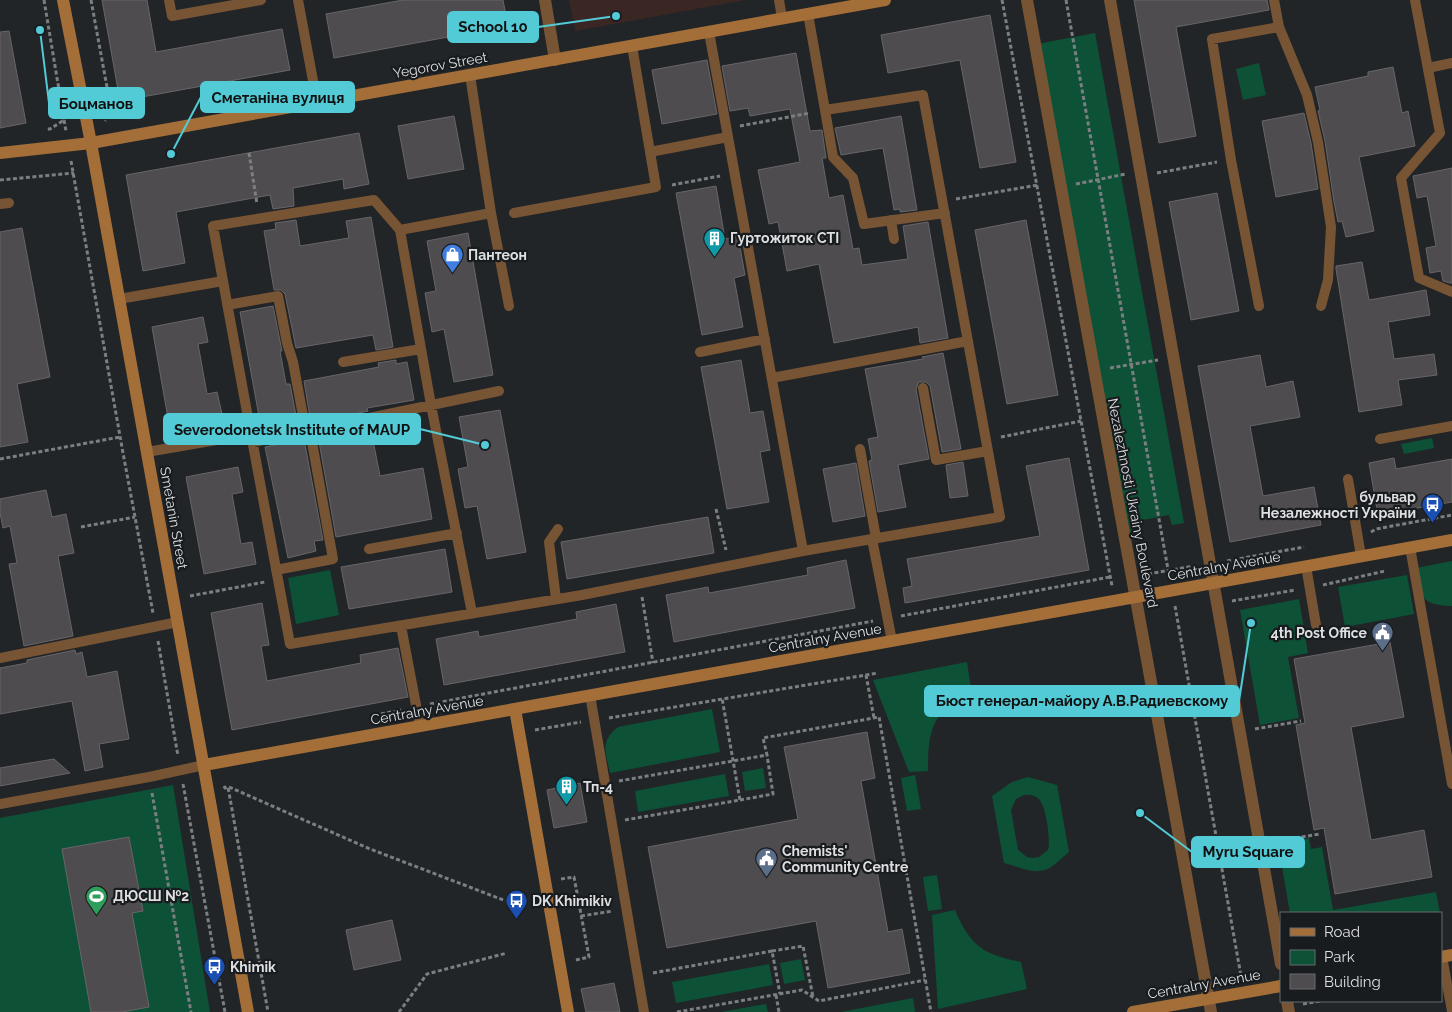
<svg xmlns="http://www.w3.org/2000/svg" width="1452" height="1012" font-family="Raleway,sans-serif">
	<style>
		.education { fill: #3a2724 }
		.green { fill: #0d5137; fill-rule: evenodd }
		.building { fill: #4f4c4f; stroke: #686569 }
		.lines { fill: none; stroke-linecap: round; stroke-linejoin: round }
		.path { stroke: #7c7f81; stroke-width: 3; stroke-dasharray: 4 2.5; stroke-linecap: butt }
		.lane { stroke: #775434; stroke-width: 10 }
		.street { stroke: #775434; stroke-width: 12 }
		.secondary { stroke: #a46e38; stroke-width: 12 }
		.labels { text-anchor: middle; stroke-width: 4.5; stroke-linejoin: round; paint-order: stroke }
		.street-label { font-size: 14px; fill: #dddfe1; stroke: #191c1f }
		.poi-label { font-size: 14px; font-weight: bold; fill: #dddfe1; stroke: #191c1f; text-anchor: start }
		.leader { fill: none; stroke: #52cbd7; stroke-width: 2 }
		.callout-dot { fill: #52cbd7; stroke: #191c1f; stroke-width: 2 }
		.callout { fill: #52cbd7; stroke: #52cbd7; stroke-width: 2 }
		.callout-label { font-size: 15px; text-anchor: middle; font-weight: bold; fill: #111 }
	</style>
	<rect width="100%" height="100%" fill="#222528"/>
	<path class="education" d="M569,0H745L575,31Z"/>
	<path class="green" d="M1095,33L1184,523L1172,525L1169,515L1137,521L1138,531L1126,533L1037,44Z
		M1259,63L1266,95L1243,100L1236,69Z
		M1432,438L1434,448L1404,454L1401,444Z
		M1452,561V606C1420,605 1421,597 1416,568Z
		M330,570L339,615L296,624L288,578Z
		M1407,575L1414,614L1345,627L1338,587Z
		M1299,599L1308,653L1288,657L1299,718L1260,725L1240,610Z
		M967,662L971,689C933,714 928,726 928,771L909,772L873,680Z
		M712,709L720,752L610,773C606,753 599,742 618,727Z
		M763,768L766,788L745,791L742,772Z
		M725,774L729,796L638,812L635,791Z
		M915,775L921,809L907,811L901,778Z
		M1028,777L1057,785L1069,852C1064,856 1059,861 1054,865C1037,878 1022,867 1004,863L992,796L1012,782ZM1024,795C1029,794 1035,795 1039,799C1046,806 1051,841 1048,850L1039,857L1032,858L1027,857L1018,850L1011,810L1016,799Z
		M173,785L210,1012H0V818Z
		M1309,838L1311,849L1322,847L1333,910L1436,892L1440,913H1290L1278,844Z
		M937,875L942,909L928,911L923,877Z
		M955,910C971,947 983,954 1021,962L1027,989L938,1009L932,915Z
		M801,959L805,980L784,984L780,963Z
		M769,964L773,985L676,1003L672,982Z
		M913,998L915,1012H841Z
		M766,1004L768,1012H721Z"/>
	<path class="building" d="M102,0H147L156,52L282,29L290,70L120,101Z
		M403,0H503L508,26L334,58L326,14Z
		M1134,0H1267L1269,10L1176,27L1196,136L1159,143Z
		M990,15L1016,162L980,168L960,60L888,73L881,35Z
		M9,31L26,123L0,128V32Z
		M796,53L810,131L822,130L826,158H822L829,198L843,195L853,249L859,248L862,265L908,259L903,226L928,222L948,338L920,343L918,327L834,343L819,264L787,271L778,222L769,224L758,170L800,162L790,109L750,116L748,108L730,111L722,66Z
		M707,60L717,114L662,124L652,70Z
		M1393,67L1402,113L1408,111L1415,146L1359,157L1374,231L1346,237L1342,221L1338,222L1334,202L1325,141L1318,111L1320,110L1315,87L1368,76V72Z
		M1304,113L1311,143L1318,189L1276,197L1262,121Z
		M454,116L464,169L408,179L398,126Z
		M901,116L917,210L900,212V209L894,210L883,148L841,155L835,128Z
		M359,133L369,184L344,189L343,179L293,188L294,206L273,209L270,195L176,212L185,263L143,271L126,175Z
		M1452,168V283H1450L1443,281L1441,271L1430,273L1426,248L1436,246L1427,196L1417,198L1413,176Z
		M716,186L725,239L738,236L745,275L734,278L743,327L702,335L676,193Z
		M1217,193L1239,311L1191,320L1169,202Z
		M371,217L393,347L376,350L373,335L296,348L285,294L281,290H274L264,231L276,229L275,223L296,220L300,246L349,238L346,221Z
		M1026,220L1058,395L1007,404L975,230Z
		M22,228L50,377L17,384L28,442L0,447V232Z
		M468,233L493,375L454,382L444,329L432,332L425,293L436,291L427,241Z
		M1362,262L1369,300L1426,290L1430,315L1388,322L1394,359L1434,354L1437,375L1398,380L1402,405L1359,412L1336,269V266Z
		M273,306L282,351H280L286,384H290L298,426L262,433L240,312Z
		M203,317L208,342L198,344L207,394L217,392L222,414L169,424L152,327Z
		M943,353L961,449L942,452L930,386L926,382H919L916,389L929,459L898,465L906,507L878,512L869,461L872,460L868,439L878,437L865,369L923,359L922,357Z
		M1260,355L1266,387L1293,381L1300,417L1250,426L1263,496L1314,487L1321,525L1230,542L1198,366Z
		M396,360V364L407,362L414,400L367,408L368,411L311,423L304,381L379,367L378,363Z
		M741,360L750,413L763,411L770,450L760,452L769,502L727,509L701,367Z
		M500,410L526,552L487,559L477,506L465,508L458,469L468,467L459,417Z
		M370,425L380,476L423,468L432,519L336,537L318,436Z
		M304,439L323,540L314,541L316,551L288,558L265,447Z
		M1069,458L1089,570L905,603L903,588L912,586L907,559L1040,536L1026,466Z
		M1394,458L1396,469L1452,459V502L1378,515L1369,463Z
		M963,462L968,496L950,498L946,465Z
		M856,463L865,516L833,522L823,469Z
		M238,467L243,492L232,494L241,544L252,542L256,564L204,574L186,477Z
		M46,490L52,517L66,514L74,553L58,556L73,636L24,646L9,564L17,563L10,526L3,528L0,513V499Z
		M708,517L714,553L567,579L561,542Z
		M445,549L452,592L349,609L341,567Z
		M846,560L855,608L674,642L666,595L708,587L709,593L808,575L807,568Z
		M262,603L269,645L261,646L267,681L361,663L360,655L398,648L408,697L232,730L211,613Z
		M616,604L625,652L444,685L436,639L478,631L479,637L577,619L576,612Z
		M1390,642L1404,717L1351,727L1371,840L1424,830L1432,877L1335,894L1324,828L1314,830L1296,725L1305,723L1294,659Z
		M75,650L76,654L82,652L87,677L117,671L129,739L99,744L103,767L85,771L72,701L0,714V668L27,663V660Z
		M867,732L875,778L861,781L888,932L902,929L910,973L828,988L816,921L667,948L648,847L798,819L784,747Z
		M54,759L70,773L0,786V768Z
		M580,783L587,822L554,828L547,790Z
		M129,837L143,911L132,913L149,1007L122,1012H91L62,849Z
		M392,920L401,960L354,970L346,930Z
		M614,983L620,1012H586L581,989Z"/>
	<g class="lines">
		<path class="path" d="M44,0L64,120L50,129H47
			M91,0L111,109L105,121
			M1002,0L1112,586
			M1066,0L1169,575
			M64,120L66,131
			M740,126L810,113
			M249,153L257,204
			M71,161L123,453L153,613
			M1157,173L1217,162
			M0,180L74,173
			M1076,184L1126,174
			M672,185L720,176
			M956,199L1038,185
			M1110,368L1158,360
			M1001,437L1081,421
			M0,459L120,437
			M716,509L726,550
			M81,527L135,517
			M1371,532L1376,529L1452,515
			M1227,561L1304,547
			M1148,574L1194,566
			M1323,585L1385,571
			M190,596L265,582
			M642,597L653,663
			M1232,601L1295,590
			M1175,606L1241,976
			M901,616L1110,577
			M158,641L178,756
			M866,675L874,718
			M430,704L873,621
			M381,714L401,710
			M609,718L878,673
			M1255,729L1301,721
			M535,730L581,722
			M619,781L767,755L763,738L879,717L931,1012
			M183,784L225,1012
			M224,786L225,788L228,787L268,1012
			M229,787L370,849L506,901
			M152,793L191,1012
			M740,800L773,794L767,755
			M625,820L740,800L722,698
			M1276,841L1320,834
			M561,879L574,877L589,957L576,960
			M581,916L613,911
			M772,951L803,946L813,997
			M653,973L772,951L780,994
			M776,995L779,1012
			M1303,1004L1320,1001
			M399,1012L427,974L507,953
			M677,1012L802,990L819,1001L925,980"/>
		<path class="lane" d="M169,0L172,16L261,0
			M298,0L317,102
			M779,0L782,18
			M1274,0L1279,27L1307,95L1318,142L1331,227L1328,280L1321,306
			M1415,0L1440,133L1401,178L1419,278L1452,292
			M808,14L825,110L923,95L1000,517L872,539
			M709,32L803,551
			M1428,68L1452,63
			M470,75L491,213L509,306
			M825,110L833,157L853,178L864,224L945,213
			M650,152L728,137
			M0,204L9,203
			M514,213L656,187L632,46
			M891,220L894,239
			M400,230L491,213
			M223,281L251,434
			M119,299L223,281L213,226L374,200L400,230L431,405L472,613
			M227,305L278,296L287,343L293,362L306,432
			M1259,306L1231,160L1212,39L1279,27
			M700,352L765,339
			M343,362L421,349
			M772,378L968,341
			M923,388L936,460L988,451
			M1380,439L1452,426
			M253,442L499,391
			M860,449L876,538
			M147,452L251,434L290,644L582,595L803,551L872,539L892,641
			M1348,479L1361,556
			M1410,547L1452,784
			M369,549L457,533
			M1306,566L1316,625
			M276,570L333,559L310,431
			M556,599L549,542L558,529
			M401,626L420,726
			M0,658L178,622
			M590,695L644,1012
			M0,804L149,777L204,765
			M1442,957L1452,1011"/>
		<path class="street" d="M545,0L555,60
			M1027,0L1211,1012
			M1110,0L1281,964
			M1287,1001L1289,1012"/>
		<path class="secondary" d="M63,0L91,143L248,1012
			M0,153L91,143L885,0
			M515,709L568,1012
			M204,765L1452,540
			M1441,957L1452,955
			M1133,1012L1281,986"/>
	</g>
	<defs>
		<symbol id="building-pin" viewBox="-11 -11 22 30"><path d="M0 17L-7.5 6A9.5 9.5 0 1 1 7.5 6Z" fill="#0f9aa8" stroke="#191c1f"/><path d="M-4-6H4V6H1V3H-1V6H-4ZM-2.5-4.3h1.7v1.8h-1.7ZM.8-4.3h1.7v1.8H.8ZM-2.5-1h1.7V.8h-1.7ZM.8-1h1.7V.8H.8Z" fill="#fff"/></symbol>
		<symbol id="shop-pin" viewBox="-11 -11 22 30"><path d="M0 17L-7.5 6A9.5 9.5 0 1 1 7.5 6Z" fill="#3f7fe0" stroke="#191c1f"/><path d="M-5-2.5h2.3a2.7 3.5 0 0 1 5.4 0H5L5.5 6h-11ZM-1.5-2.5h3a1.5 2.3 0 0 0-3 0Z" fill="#fff"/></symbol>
		<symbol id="bus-pin" viewBox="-11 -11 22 30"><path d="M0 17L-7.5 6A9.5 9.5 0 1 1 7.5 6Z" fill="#1a4fb4" stroke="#191c1f"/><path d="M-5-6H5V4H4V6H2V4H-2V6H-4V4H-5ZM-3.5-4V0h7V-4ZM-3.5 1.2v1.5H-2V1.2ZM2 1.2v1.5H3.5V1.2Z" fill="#fff"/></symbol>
		<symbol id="civic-pin" viewBox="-11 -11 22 30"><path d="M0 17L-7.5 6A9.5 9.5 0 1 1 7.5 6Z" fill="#5c6f8a" stroke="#191c1f"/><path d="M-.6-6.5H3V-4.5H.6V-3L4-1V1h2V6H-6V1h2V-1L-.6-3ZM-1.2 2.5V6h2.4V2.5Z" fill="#fff"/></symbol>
		<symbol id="stadium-pin" viewBox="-11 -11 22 30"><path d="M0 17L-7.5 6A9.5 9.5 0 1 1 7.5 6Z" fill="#2e9e5b" stroke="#191c1f"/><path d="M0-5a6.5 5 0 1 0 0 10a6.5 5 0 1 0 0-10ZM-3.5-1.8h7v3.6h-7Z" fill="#fff"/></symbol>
	</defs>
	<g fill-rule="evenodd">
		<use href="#building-pin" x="702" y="226" width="25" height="34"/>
		<use href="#shop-pin" x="440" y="242" width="25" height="34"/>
		<use href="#bus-pin" x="1420" y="492" width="25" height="34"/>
		<use href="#civic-pin" x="1370" y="620" width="25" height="34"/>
		<use href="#building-pin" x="554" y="774" width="25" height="34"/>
		<use href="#civic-pin" x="754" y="846" width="25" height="34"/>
		<use href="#stadium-pin" x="84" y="884" width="25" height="34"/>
		<use href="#bus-pin" x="504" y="888" width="25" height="34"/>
		<use href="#bus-pin" x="202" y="954" width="25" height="34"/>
	</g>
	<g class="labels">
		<g class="street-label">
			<text transform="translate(440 65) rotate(-10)" y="5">Yegorov Street</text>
			<text transform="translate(1133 503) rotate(79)" y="5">Nezalezhnosti Ukrainy Boulevard</text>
			<text transform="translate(174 518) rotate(80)" y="5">Smetanin Street</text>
			<text transform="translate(1224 566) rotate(-10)" y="5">Centralny Avenue</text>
			<text transform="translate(825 638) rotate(-10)" y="5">Centralny Avenue</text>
			<text transform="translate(427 710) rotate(-10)" y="5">Centralny Avenue</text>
			<text transform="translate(1204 984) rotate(-10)" y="5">Centralny Avenue</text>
		</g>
		<g class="poi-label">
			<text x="730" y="243">Гуртожиток СТІ</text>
			<text x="468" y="260">Пантеон</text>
			<text x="1416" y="502" text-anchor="end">бульвар<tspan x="1416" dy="16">Незалежності України</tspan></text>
			<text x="1367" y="638" text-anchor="end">4th Post Office</text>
			<text x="583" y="792">Тп-4</text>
			<text x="782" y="856">Chemists'<tspan x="782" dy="16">Community Centre</tspan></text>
			<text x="113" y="901">ДЮСШ №2</text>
			<text x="532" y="906">DK Khimikiv</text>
			<text x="230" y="972">Khimik</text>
		</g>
	</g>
	<path class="leader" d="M616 16L538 27M171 154L201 97M40 30L49 103M485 445L420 429M1251 623L1239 701M1140 813L1192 852"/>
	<g class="callout-dot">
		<circle cx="616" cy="16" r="5"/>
		<circle cx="171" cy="154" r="5"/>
		<circle cx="40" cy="30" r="5"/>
		<circle cx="485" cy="445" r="5"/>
		<circle cx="1251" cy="623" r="5"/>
		<circle cx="1140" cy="813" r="5"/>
	</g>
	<g class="callout">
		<rect x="448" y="12" width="90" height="30" rx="5"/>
		<rect x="201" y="82" width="153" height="30" rx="5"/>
		<rect x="49" y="88" width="95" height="30" rx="5"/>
		<rect x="164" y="414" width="256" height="30" rx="5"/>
		<rect x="925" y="686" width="314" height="30" rx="5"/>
		<rect x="1192" y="837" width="112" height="30" rx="5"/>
	</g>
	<g class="callout-label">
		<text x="493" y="32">School 10</text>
		<text x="278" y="103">Сметаніна вулиця</text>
		<text x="96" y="109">Боцманов</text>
		<text x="292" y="435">Severodonetsk Institute of MAUP</text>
		<text x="1082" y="706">Бюст генерал-майору А.В.Радиевскому</text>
		<text x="1248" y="857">Myru Square</text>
	</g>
	<rect x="1280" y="912" width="162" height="90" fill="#191c1f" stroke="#676a6d"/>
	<rect x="1290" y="928" width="25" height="8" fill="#a46e38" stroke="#676a6d"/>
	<text x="1324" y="937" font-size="15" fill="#dddfe1">Road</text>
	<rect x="1290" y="950" width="25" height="15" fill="#0d5137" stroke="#676a6d"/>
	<text x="1324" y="962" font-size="15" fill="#dddfe1">Park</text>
	<rect x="1290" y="974" width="25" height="15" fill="#4f4c4f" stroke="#676a6d"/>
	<text x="1324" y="987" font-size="15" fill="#dddfe1">Building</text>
</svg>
